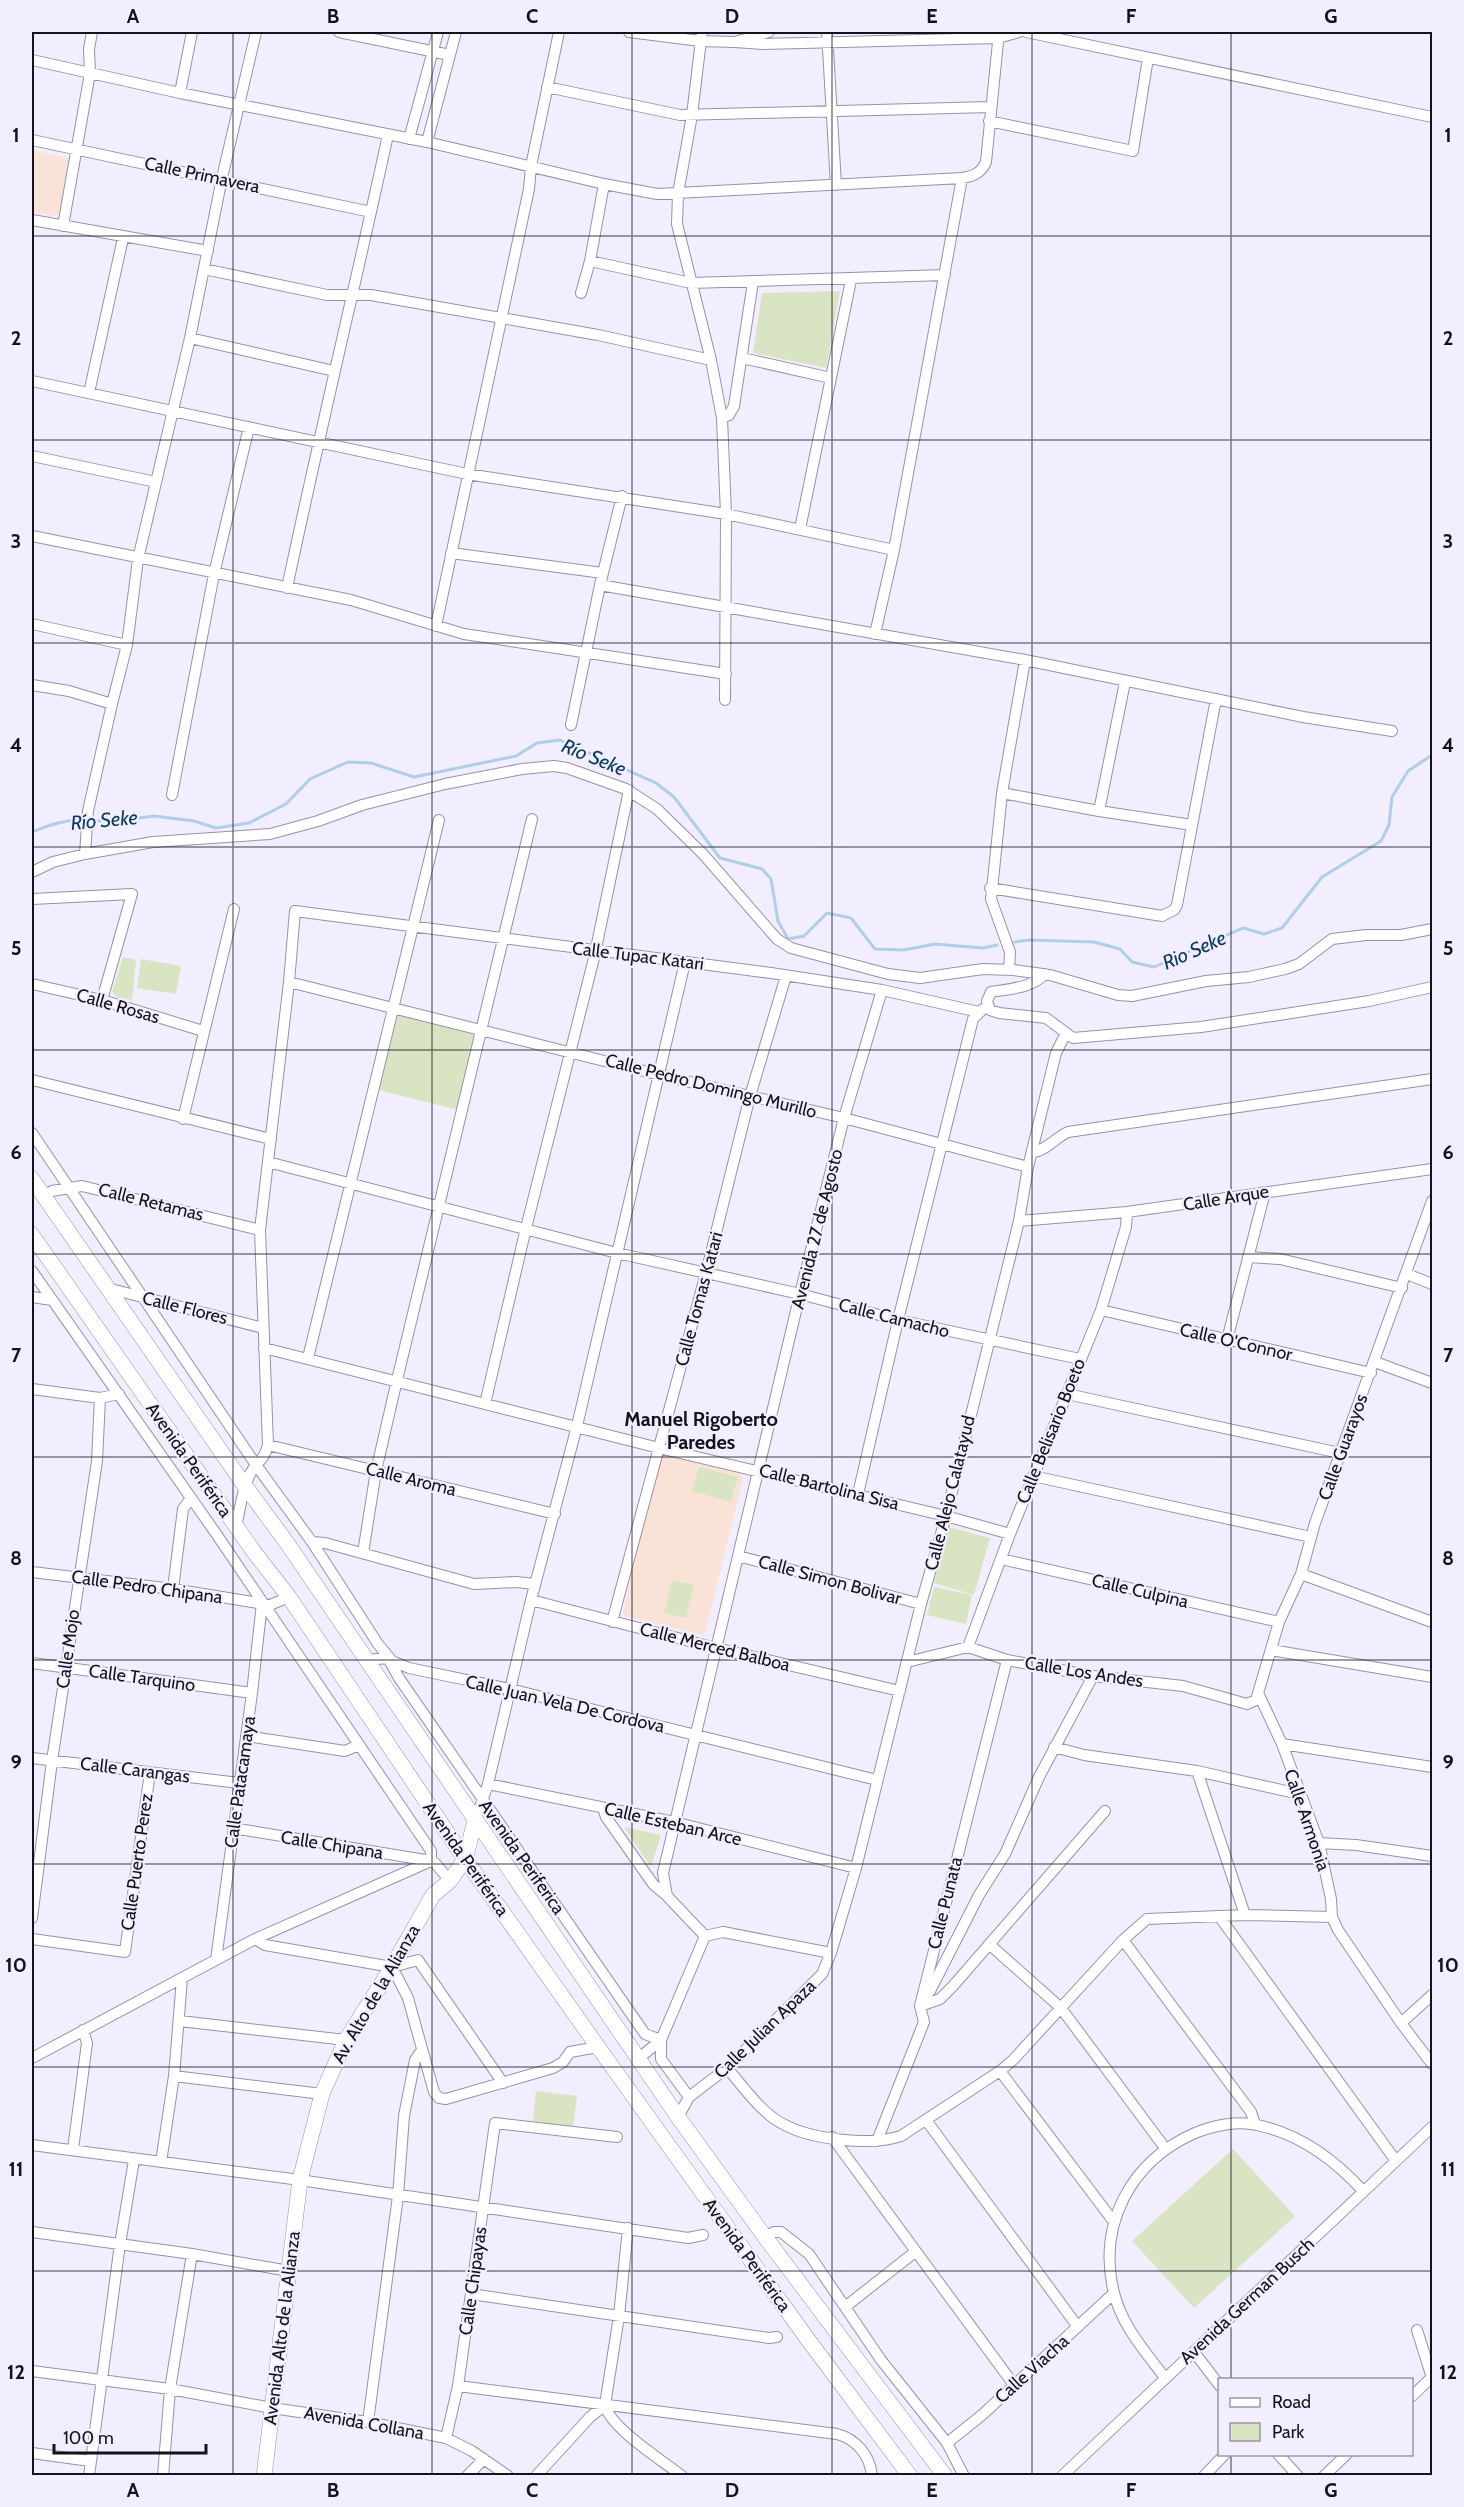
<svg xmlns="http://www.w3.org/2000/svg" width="1464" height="2507" font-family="Cabin,sans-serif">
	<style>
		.education { fill: #f9e2d6 }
		.green { fill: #d8e4c2 }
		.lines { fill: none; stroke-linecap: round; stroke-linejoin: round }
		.stream { stroke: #afceea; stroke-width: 3 }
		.street-casing { stroke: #9890a9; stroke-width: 12 }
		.secondary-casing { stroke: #9890a9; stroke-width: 16 }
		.street { stroke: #fff; stroke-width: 10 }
		.secondary { stroke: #fff; stroke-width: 15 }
		.grid { fill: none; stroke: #15121c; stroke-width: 1.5; stroke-opacity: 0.55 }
		.labels { text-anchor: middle; stroke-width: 4.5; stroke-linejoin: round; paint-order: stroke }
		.street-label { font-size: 18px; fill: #15121c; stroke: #f3eeff }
		.water-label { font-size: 20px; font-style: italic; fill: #093d61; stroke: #f3eeff }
		.neighbourhood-label { font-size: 20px; font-weight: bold; fill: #15121c; stroke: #f3eeff }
		.neatline { fill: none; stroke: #15121c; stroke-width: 2 }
		.grid-label { font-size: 20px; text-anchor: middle; font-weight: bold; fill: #15121c }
	</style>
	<rect width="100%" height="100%" fill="#f3eeff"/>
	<path class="education" d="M32,150L67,158L69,160L59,213L54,216L32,212Z
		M665,1454L740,1473L743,1479L705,1632L702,1635L625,1616L623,1613L660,1455Z"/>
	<path class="green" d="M840,291L826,368L753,353L762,293Z
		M123,957L136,960L132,1000L117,997L112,992Z
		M141,959L181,966L176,994L137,988Z
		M396,1013L476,1033L458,1110L378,1090Z
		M699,1467L738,1477L731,1502L692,1491Z
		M949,1527L990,1538L974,1595L934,1583Z
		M672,1580L694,1585L686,1618L664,1613Z
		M934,1587L972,1595L966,1624L927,1615Z
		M624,1827L661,1835L651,1867Z
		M536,2091L577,2096L573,2127L533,2121Z
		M1233,2149L1295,2216L1194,2308L1132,2241Z"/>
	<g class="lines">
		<path class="stream" d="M91,821L126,820L154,816L194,821L216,828L249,823L286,804L310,779L348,762L371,763L414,777L516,756L537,743L560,740L656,783L674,797L720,858L762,869L771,879L778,921L788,939L804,936L827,913L851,918L875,949L904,950L935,944L983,948L997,945
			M32,832C48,825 66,819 84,820
			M1015,942L1029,940L1094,942L1120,949L1132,962L1154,967L1243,928L1264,934L1282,928L1322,877L1381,841L1389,825L1392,797L1408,771L1432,755"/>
		<defs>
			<path id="street" d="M339,32L450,55
				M629,32L700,41L735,42L769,32
				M702,32L692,115L678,194L677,224L711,360L722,418L726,514L725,700
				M827,32L836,185
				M1026,32L1432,117
				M735,42L763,44L998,38L1019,32
				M32,60L180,93L427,142L604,184L657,194L962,178C974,176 981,173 986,162L999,32
				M547,87L680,115L990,107
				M180,93L192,32
				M989,121L1133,151L1148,58
				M409,139L438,32
				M32,140L371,212
				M427,142L456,32
				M604,184L590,261L691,283L945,275
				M32,220L208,251
				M63,226L90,73L89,49L92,32
				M204,269L327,295H371L598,335L711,360
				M581,293L590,261
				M190,338L334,371
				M742,358L831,378
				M32,381L467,474L726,514L894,550
				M89,393L123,238
				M722,418L729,415L734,406L753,282
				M32,456L156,482
				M800,529L851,280
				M32,536L351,600L464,634L726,674
				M451,553L603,573
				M600,585L1025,660L1303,717L1392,731
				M287,588C319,436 355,286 388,135
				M32,624L127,645
				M436,626L529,189L531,166L559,32
				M875,634L894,550L962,178
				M1025,660L1002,793L1099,811L1192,825
				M32,685L69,691L112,704L88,811L85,854
				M112,704L127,645L138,559L190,338L222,178L256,32
				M571,725L600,585L622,496
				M1002,793L991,899L1010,952L1009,970
				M172,795L214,574L249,427
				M1099,811L1125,682
				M32,872L53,862L85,854L153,842L270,834L318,821L362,805L445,784L522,769L554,766L567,768L626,789L657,809L703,854L777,939L791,948L888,974L920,978L983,969L1013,970L1050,975L1118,995L1132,996L1206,981L1249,977L1285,969L1299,964L1332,939L1366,935H1401L1432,929
				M990,888L1162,916L1174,910L1177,905L1216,699
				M32,899L132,894L102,1000
				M1045,974C1032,988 1009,989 991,992L987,1001L990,1010L999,1013L1046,1018L1073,1038L1201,1027L1369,1001L1432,987
				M289,982L660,1075L844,1118L1028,1167
				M32,984L102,1000L203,1031
				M32,1080L271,1139
				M183,1119L234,909
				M32,1133L256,1465L312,1542L378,1644L392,1661L409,1668L510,1689L877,1780
				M1032,1152C1045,1152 1056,1137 1068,1132L1432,1079
				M268,1162L617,1253L800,1294L898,1320L1080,1359
				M43,1196L52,1191L82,1186L260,1230
				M1019,1221L1127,1212L1432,1169
				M1248,1257L1280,1259L1402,1288
				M32,1271L217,1535L431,1851V1861L233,1828
				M1407,1274L1432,1284
				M107,1288L263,1328
				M32,1297L52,1300
				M1101,1310L1371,1373
				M1227,1340L1265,1192
				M264,1348L659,1448L946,1516L1010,1534
				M308,1358L439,820
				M1375,1362L1432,1383
				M32,1389L100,1398
				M1067,1394L1340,1453
				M485,1404L526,1228L594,958L629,790
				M268,1445L555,1514
				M1033,1476L1311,1537
				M858,1494L898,1320L973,1019L983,1009
				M236,1527C240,1509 242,1490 250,1474C257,1460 263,1463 268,1445L260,1230L289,982L295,911L771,973L882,990L979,1012
				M312,1542L325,1543L474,1584L516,1582L535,1584
				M363,1553L376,1471L397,1380L532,819
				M738,1556L921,1604
				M1001,1559L1279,1622
				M32,1572L173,1589L270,1605L289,1597
				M1301,1574L1432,1622
				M173,1589L183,1509L191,1498
				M531,1600L716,1648L900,1691
				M612,1622L706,1273L750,1096L786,976
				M968,1647L1010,1534L1101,1310L1126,1227L1127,1212
				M1271,1650L1432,1677
				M366,1660L388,1658L399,1678L645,2034L661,2040L638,2059
				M907,1662L968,1647L1007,1660L1093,1676L1183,1686L1247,1704L1256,1700L1279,1622L1301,1574L1315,1523L1432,1201
				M32,1663L252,1693
				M1259,1695L1282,1744L1319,1843L1331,1899L1332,1917L1338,1930L1401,2023L1432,2064
				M246,1736L345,1751L359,1745
				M1282,1744L1432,1767
				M1054,1747L1084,1755L1197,1771L1299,1794
				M32,1758L239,1783
				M1197,1771L1245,1915
				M488,1784L674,1822L856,1868
				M603,1808L606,1817L653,1884L667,1896
				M475,1821L488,1784L531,1600L577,1426L685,962
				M1319,1843L1356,1845L1432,1856
				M1219,1916L1396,2161
				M32,1918L52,1761L97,1461L100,1398L119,1394
				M705,1936L667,1896L663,1873L800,1294L844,1118L882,990
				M705,1936L723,1932L831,1953
				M32,1939L125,1952L150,1772
				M255,1939L265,1945L392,1967L418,1960L503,2083
				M1123,1940L1251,2112L1255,2124
				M989,1944L1061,2008L1165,2148
				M216,1960L252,1693L262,1603
				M392,1967L408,1998L434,2092L439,2098L446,2099L553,2068L563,2062L570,2052L598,2047
				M925,1996L930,1991L979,1895L1005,1854L1039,1777L1093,1676
				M920,2006L940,1999L953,1986L1105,1811
				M180,2021L346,2040
				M1401,2023L1432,1995
				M32,2058L255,1939L431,1861L435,1863L450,1881
				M727,2068C743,2086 761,2113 783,2124C812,2140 871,2146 901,2136L1000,2071L1013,2060L1123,1940L1147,1919L1245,1915L1332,1917
				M1000,2071L1114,2222
				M174,2076L322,2094
				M689,2097L727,2068L822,1974L831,1953L856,1868L921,1604L946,1516L1019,1221L1028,1167L1056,1053L1066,1033
				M678,2117L689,2097L661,2059V2040L705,1936
				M926,2120L1078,2327
				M832,2137L1014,2385
				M877,2141L924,2022L920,2006L1007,1660
				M32,2145L300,2180L688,2238L703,2235
				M73,2149L87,2043L83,2030
				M161,2162L174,2076L182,1979
				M628,2228L619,2316L605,2405C610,2428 662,2460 682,2476
				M32,2232L192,2254L289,2271
				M765,2237L774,2232H781L809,2254L881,2360L947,2443L964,2476
				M471,2294L769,2338L777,2337
				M845,2307L915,2252
				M1417,2330L1432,2378
				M1194,2352L1220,2386
				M32,2371L170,2389L272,2408L368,2422L446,2438L472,2451L508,2476
				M1165,2378C1145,2351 1122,2326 1114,2293C1097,2224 1131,2161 1195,2133C1212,2126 1238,2120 1257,2125C1300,2134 1334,2159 1363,2191
				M458,2386L837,2434C856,2439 870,2455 872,2476
				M1412,2396L1432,2377
				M368,2422L398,2196L404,2116L415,2060L422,2050
				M446,2438L458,2386L495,2123L617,2137
				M947,2443L982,2415L1114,2293
				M32,2453L90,2461
				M1278,2454L1298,2476
				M89,2476L120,2244L134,2160
				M163,2476L170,2389L192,2254
				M467,2476L484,2459
				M536,2476L590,2417L605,2405
				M1062,2476L1432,2127
				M1204,2476L1225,2454
				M1324,2476L1347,2454"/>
			<path id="secondary" d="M32,1179L245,1486L287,1543L678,2117L765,2237L945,2476
				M32,1235L254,1552L289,1597L465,1859L598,2047L806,2337L910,2476
				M264,2476L300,2180L322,2094L346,2040L392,1967L433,1895L450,1881L465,1859L475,1821"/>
		</defs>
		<use href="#street" class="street-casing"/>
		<use href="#secondary" class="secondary-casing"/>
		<use href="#street" class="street"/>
		<use href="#secondary" class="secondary"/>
	</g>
	<path class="grid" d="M233,32V2476M432,32V2476M632,32V2476M832,32V2476M1032,32V2476M1231,32V2380M32,236H1432M32,440H1432M32,643H1432M32,847H1432M32,1050H1432M32,1254H1432M32,1457H1432M32,1660H1432M32,1864H1432M32,2067H1432M32,2271H1432M1231,2454V2476"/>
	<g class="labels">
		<g class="street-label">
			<text transform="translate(202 175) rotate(12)" y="6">Calle Primavera</text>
			<text transform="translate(638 956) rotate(7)" y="6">Calle Tupac Katari</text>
			<text transform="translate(118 1006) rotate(16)" y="6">Calle Rosas</text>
			<text transform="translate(711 1086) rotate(14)" y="6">Calle Pedro Domingo Murillo</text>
			<text transform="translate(1226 1198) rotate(-9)" y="6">Calle Arque</text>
			<text transform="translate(151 1202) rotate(14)" y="6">Calle Retamas</text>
			<text transform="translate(817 1229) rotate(-76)" y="6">Avenida 27 de Agosto</text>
			<text transform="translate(699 1299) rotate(-75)" y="6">Calle Tomas Katari</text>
			<text transform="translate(185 1308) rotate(14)" y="6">Calle Flores</text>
			<text transform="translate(894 1318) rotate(14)" y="6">Calle Camacho</text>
			<text transform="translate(1236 1342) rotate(13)" y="6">Calle O'Connor</text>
			<text transform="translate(1051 1431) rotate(-68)" y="6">Calle Belisario Boeto</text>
			<text transform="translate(1343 1447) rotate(-70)" y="6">Calle Guarayos</text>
			<text transform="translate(189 1460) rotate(55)" y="6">Avenida Periférica</text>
			<text transform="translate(411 1479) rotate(14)" y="6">Calle Aroma</text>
			<text transform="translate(829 1487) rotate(14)" y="6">Calle Bartolina Sisa</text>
			<text transform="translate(950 1493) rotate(-76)" y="6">Calle Alejo Calatayud</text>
			<text transform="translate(830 1580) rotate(15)" y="6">Calle Simon Bolivar</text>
			<text transform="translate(147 1587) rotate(8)" y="6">Calle Pedro Chipana</text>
			<text transform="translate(1140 1591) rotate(13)" y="6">Calle Culpina</text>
			<text transform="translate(715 1647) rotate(14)" y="6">Calle Merced Balboa</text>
			<text transform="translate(68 1649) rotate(-82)" y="6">Calle Mojo</text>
			<text transform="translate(1084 1672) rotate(9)" y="6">Calle Los Andes</text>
			<text transform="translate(142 1678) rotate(8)" y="6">Calle Tarquino</text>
			<text transform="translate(565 1704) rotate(13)" y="6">Calle Juan Vela De Cordova</text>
			<text transform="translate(135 1770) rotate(7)" y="6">Calle Carangas</text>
			<text transform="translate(240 1782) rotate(-82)" y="6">Calle Patacamaya</text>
			<text transform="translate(1307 1820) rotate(71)" y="6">Calle Armonia</text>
			<text transform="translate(673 1824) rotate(13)" y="6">Calle Esteban Arce</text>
			<text transform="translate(332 1845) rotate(9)" y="6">Calle Chipana</text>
			<text transform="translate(522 1857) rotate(55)" y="6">Avenida Periferica</text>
			<text transform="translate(466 1859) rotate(55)" y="6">Avenida Periférica</text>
			<text transform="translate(137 1862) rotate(-82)" y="6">Calle Puerto Perez</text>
			<text transform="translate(945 1903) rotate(-76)" y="6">Calle Punata</text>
			<text transform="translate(376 1994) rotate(-60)" y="6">Av. Alto de la Alianza</text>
			<text transform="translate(765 2029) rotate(-44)" y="6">Calle Julian Apaza</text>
			<text transform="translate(747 2255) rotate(54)" y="6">Avenida Periférica</text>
			<text transform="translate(473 2281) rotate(-82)" y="6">Calle Chipayas</text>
			<text transform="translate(1247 2301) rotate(-43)" y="6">Avenida German Busch</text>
			<text transform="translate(282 2328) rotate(-83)" y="6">Avenida Alto de la Alianza</text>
			<text transform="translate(1032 2369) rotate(-42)" y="6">Calle Viacha</text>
			<text transform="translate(364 2423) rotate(10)" y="6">Avenida Collana</text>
		</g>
		<g class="water-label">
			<text transform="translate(594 757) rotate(22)" y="7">Río Seke</text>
			<text transform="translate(104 820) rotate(-5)" y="7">Río Seke</text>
			<text transform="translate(1194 950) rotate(-24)" y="7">Rio Seke</text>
		</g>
		<g class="neighbourhood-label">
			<text x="701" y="1426">Manuel Rigoberto<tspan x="701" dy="23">Paredes</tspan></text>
		</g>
	</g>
	<rect width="1464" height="2507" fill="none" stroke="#f3eeff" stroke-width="66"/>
	<rect x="1218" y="2378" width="195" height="78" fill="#f3eeff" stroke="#9a96a4" stroke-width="1.5"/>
	<rect x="1230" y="2398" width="30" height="9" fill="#ffffff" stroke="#9a96a4" stroke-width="1.5"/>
	<text x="1272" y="2408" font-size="18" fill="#15121c">Road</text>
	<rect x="1230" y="2423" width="30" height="18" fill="#d8e4c2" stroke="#9a96a4" stroke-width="1.5"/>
	<text x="1272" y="2438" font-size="18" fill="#15121c">Park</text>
	<path d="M54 2444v9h152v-9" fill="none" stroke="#15121c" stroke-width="3"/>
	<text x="63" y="2444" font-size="18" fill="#15121c" stroke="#f3eeff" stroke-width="4.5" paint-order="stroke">100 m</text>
	<rect x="33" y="33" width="1398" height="2441" class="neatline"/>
	<g class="grid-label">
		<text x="133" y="23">A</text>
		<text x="333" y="23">B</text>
		<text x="532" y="23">C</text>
		<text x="732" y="23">D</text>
		<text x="932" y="23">E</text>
		<text x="1131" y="23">F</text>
		<text x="1331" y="23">G</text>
		<text x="16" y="142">1</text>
		<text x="1448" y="142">1</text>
		<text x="16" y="345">2</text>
		<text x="1448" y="345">2</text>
		<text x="16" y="548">3</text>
		<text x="1448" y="548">3</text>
		<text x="16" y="752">4</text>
		<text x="1448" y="752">4</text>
		<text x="16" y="955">5</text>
		<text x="1448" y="955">5</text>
		<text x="16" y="1159">6</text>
		<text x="1448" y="1159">6</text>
		<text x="16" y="1362">7</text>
		<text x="1448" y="1362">7</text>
		<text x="16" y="1565">8</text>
		<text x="1448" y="1565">8</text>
		<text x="16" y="1769">9</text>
		<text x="1448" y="1769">9</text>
		<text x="16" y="1972">10</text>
		<text x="1448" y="1972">10</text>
		<text x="16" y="2176">11</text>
		<text x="1448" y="2176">11</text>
		<text x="16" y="2379">12</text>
		<text x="1448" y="2379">12</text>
		<text x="133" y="2497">A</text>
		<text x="333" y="2497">B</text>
		<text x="532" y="2497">C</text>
		<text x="732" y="2497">D</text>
		<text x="932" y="2497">E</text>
		<text x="1131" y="2497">F</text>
		<text x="1331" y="2497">G</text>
	</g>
</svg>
